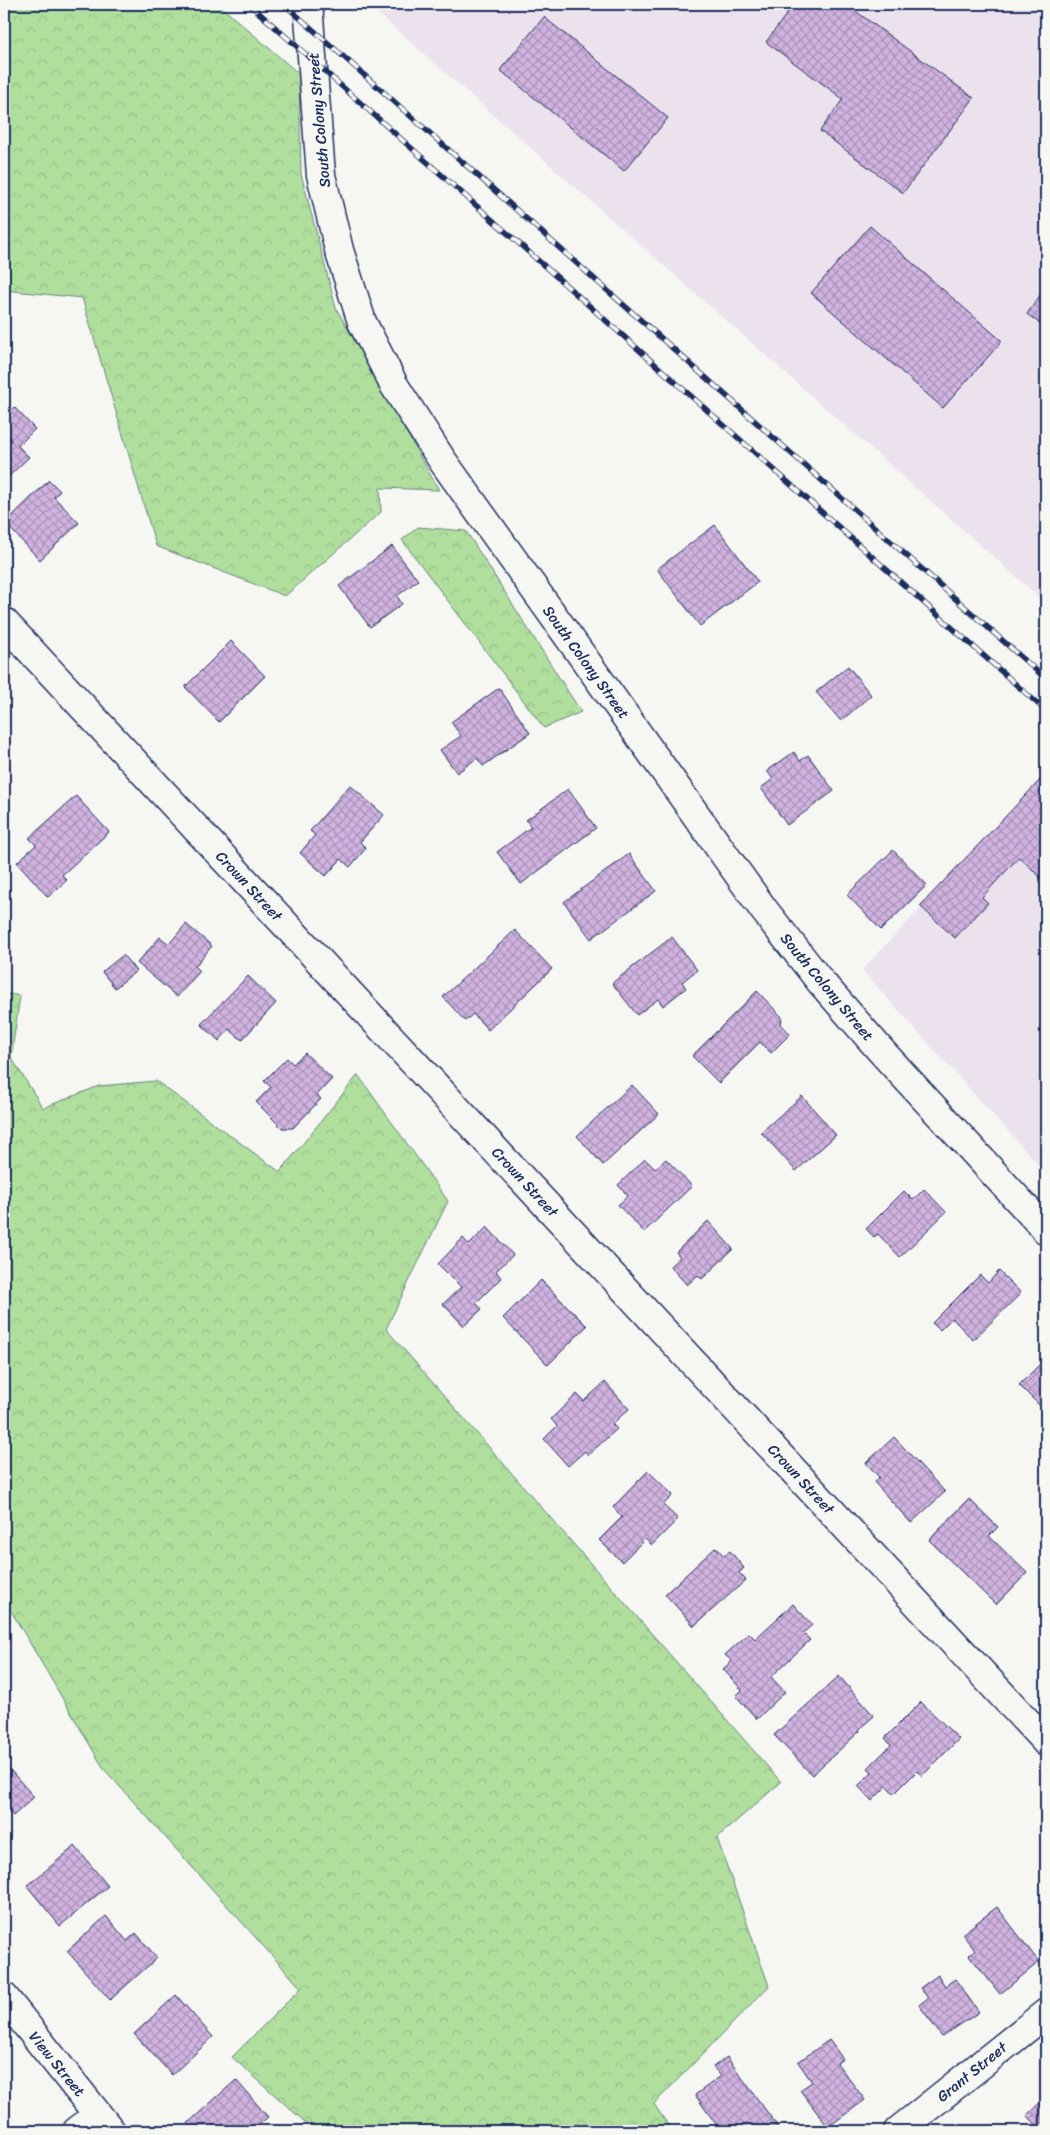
<svg xmlns="http://www.w3.org/2000/svg" width="1050" height="2135" font-family="Sriracha,sans-serif">
	<style>
		.built { fill: #ebe2ed }
		.forest { fill: url(#forest-crowns); stroke: #65867e }
		.building { fill: url(#building-cross-hatch); stroke: #1b2f5e }
		.lines { fill: none; stroke-linecap: round; stroke-linejoin: round }
		.minor-casing { stroke: #1b2f5e; stroke-width: 31 }
		.minor { stroke: #f6f6f2; stroke-width: 28 }
		.rail-casing { stroke: #1b2f5e; stroke-width: 5.5 }
		.rail { stroke: #f6f6f2; stroke-width: 4; stroke-dasharray: 11; stroke-linecap: butt }
		.labels { text-anchor: middle; stroke-width: 4; stroke-linejoin: round; paint-order: stroke }
		.street-label { font-size: 15px; fill: #1b2f5e; stroke: #f6f6f2 }
	</style>
	<defs>
		<pattern id="forest-crowns" width="20" height="18" patternUnits="userSpaceOnUse" patternTransform="scale(1.25)"><rect width="20" height="18" fill="#afde9d"/><path d="M2 6a3 3 0 1 1 6 0M12 15a3 3 0 1 1 6 0" fill="none" stroke="#96bf8a"/></pattern>
		<pattern id="building-cross-hatch" width="8" height="8" patternUnits="userSpaceOnUse" patternTransform="scale(1.25)"><rect width="8" height="8" fill="#d1b3e0"/><path d="M0 0l8 8M0 8l8-8" fill="none" stroke="#a992b9"/></pattern>
	</defs>
	<rect width="100%" height="100%" fill="#f6f6f2"/>
	<filter id="ink" filterUnits="userSpaceOnUse"><feTurbulence type="fractalNoise" baseFrequency=".02" numOctaves="2"/><feDisplacementMap in="SourceGraphic" scale="10" xChannelSelector="R" yChannelSelector="G"/><feConvolveMatrix kernelMatrix="1 2 1 2 8 2 1 2 1" color-interpolation-filters="sRGB"/></filter>
	<g filter="url(#ink)">
		<path class="built" d="M371,4H1046V603L370,6Z
			M1046,777V1173L862,970Z"/>
		<path class="forest" d="M4,4H218L299,74L301,174L336,308L439,490L380,488L381,512L285,596L156,546L82,298L4,290Z
			M418,527L466,531L581,712L544,728L402,540Z
			M4,993L20,996L11,1057L43,1108L99,1086L156,1081L280,1172L358,1075L448,1201L386,1329L781,1782L717,1838L769,1986L654,2104L672,2131H315L232,2057L301,1988L104,1769L4,1599Z"/>
		<path class="building" d="M794,4H846L974,98L903,193L820,131L843,99L766,42Z
			M544,17L668,118L624,171L500,70Z
			M870,226L1002,341L943,408L811,293Z
			M1046,287V328L1027,314Z
			M14,407L35,429L18,446L29,457L4,481V417Z
			M49,480L60,491L54,497L79,523L40,560L5,523Z
			M715,525L758,582L700,626L657,569Z
			M392,546L418,580L397,596L402,604L370,627L339,586Z
			M231,641L265,676L219,722L185,687Z
			M848,666L871,695L841,721L816,692Z
			M4,676L9,681L4,686Z
			M499,688L530,733L483,766L477,758L457,773L440,750L461,736L451,722Z
			M794,752L800,761L808,755L834,791L787,825L761,788L773,779L767,771Z
			M1045,775L1046,776V882L1019,857L982,897L988,903L955,938L920,906Z
			M350,785L384,815L360,842L366,848L350,867L341,859L326,876L300,853L315,835L310,831Z
			M568,789L596,828L521,884L497,852L531,827L526,820Z
			M76,796L109,832L62,875L67,880L48,897L17,862L36,845L29,838Z
			M893,850L927,885L881,930L847,895Z
			M629,854L656,891L591,939L564,902Z
			M186,924L212,946L195,966L200,971L177,997L137,963L160,937L169,944Z
			M515,930L552,969L488,1030L473,1014L465,1021L443,997Z
			M672,937L697,970L682,982L686,988L663,1006L658,999L637,1015L612,983Z
			M123,955L136,971L115,988L102,972Z
			M248,976L276,1003L242,1040L229,1029L219,1041L201,1024Z
			M757,991L782,1017L781,1024L790,1034L771,1053L760,1042L719,1083L692,1056Z
			M305,1053L332,1079L317,1095L321,1099L293,1128H282L256,1102L271,1087L264,1081L287,1058L293,1064Z
			M632,1085L659,1114L603,1165L577,1136Z
			M802,1096L836,1135L796,1171L761,1132Z
			M645,1159L655,1169L666,1159L692,1186L644,1232L618,1205L628,1196L618,1185Z
			M924,1189L946,1212L900,1257L878,1234L874,1237L866,1229L904,1191L913,1200Z
			M708,1221L733,1249L702,1279L698,1275L687,1285L670,1266L680,1257L676,1252Z
			M487,1227L513,1255L496,1271L501,1278L476,1303L482,1309L464,1326L443,1304L461,1287L438,1264L463,1238L469,1245Z
			M999,1271L1021,1293L973,1340L952,1318L940,1330L932,1323L980,1275L988,1283Z
			M541,1280L587,1326L548,1365L503,1318Z
			M1046,1358V1412L1019,1385Z
			M605,1382L629,1409L612,1424L617,1429L588,1455L585,1451L568,1466L544,1439L557,1426L551,1419L577,1394L584,1401Z
			M894,1437L945,1492L911,1523L874,1482L879,1477L866,1463Z
			M648,1471L673,1495L663,1505L678,1519L652,1545L645,1539L622,1562L599,1540L622,1517L613,1507Z
			M969,1499L998,1527L989,1536L1027,1573L996,1605L929,1540Z
			M716,1547L724,1556L730,1551L744,1568L739,1573L746,1580L694,1626L665,1594Z
			M793,1604L812,1625L803,1633L810,1640L771,1677L785,1692L757,1719L736,1696L742,1690L723,1669L732,1661L725,1655L749,1633L755,1639Z
			M839,1676L874,1716L859,1729L860,1731L812,1775L774,1735Z
			M921,1702L959,1739L922,1776L917,1771L894,1794L887,1786L872,1801L858,1786L872,1772L868,1768L891,1745L885,1738Z
			M4,1763L34,1797L13,1816L6,1808L4,1810Z
			M75,1846L108,1886L60,1926L27,1886Z
			M997,1907L1039,1962L1000,1994L969,1955L975,1950L962,1934Z
			M106,1916L127,1941L136,1933L157,1958L110,2000L67,1951Z
			M938,1975L945,1986L955,1979L979,2012L942,2037L919,2005L928,1998L920,1988Z
			M176,1995L213,2037L172,2075L134,2034Z
			M829,2040L843,2059L837,2063L865,2100L828,2127L800,2090L812,2082L798,2062Z
			M727,2057L778,2127L772,2131H753L751,2129L749,2131H721L695,2095L721,2076L713,2067Z
			M236,2080L268,2117L252,2131H195L188,2123Z
			M1046,2097V2131H1042L1027,2115Z
			M987,2125L992,2131H979Z"/>
		<g class="lines">
			<defs>
				<path id="minor" d="M308,4L321,175L339,250L362,322L394,385L442,460L764,910L820,981L883,1053L1046,1230
					M4,622L1046,1742
					M4,1997L111,2131
					M77,2131L98,2115
					M898,2131L1046,2013"/>
			</defs>
			<use href="#minor" class="minor-casing"/>
			<use href="#minor" class="minor"/>
			<defs>
				<path id="rail" d="M249,4L1046,711
					M284,4L1046,679"/>
			</defs>
			<use href="#rail" class="rail-casing"/>
			<use href="#rail" class="rail"/>
		</g>
	</g>
	<g class="labels">
		<g class="street-label">
			<text transform="translate(319 120) rotate(-95)" y="5">South Colony Street</text>
			<text transform="translate(586 662) rotate(54)" y="5">South Colony Street</text>
			<text transform="translate(249 886) rotate(47)" y="5">Crown Street</text>
			<text transform="translate(827 987) rotate(50)" y="5">South Colony Street</text>
			<text transform="translate(525 1182) rotate(47)" y="5">Crown Street</text>
			<text transform="translate(801 1479) rotate(47)" y="5">Crown Street</text>
			<text transform="translate(57 2064) rotate(51)" y="5">View Street</text>
			<text transform="translate(972 2072) rotate(-39)" y="5">Grant Street</text>
		</g>
	</g>
	<rect width="1050" height="2135" fill="none" stroke="#f6f6f2" stroke-width="20"/>
	<rect x="10" y="10" width="1030" height="2115" fill="none" stroke="#1b2f5e" stroke-width="2" filter="url(#ink)"/>
</svg>
